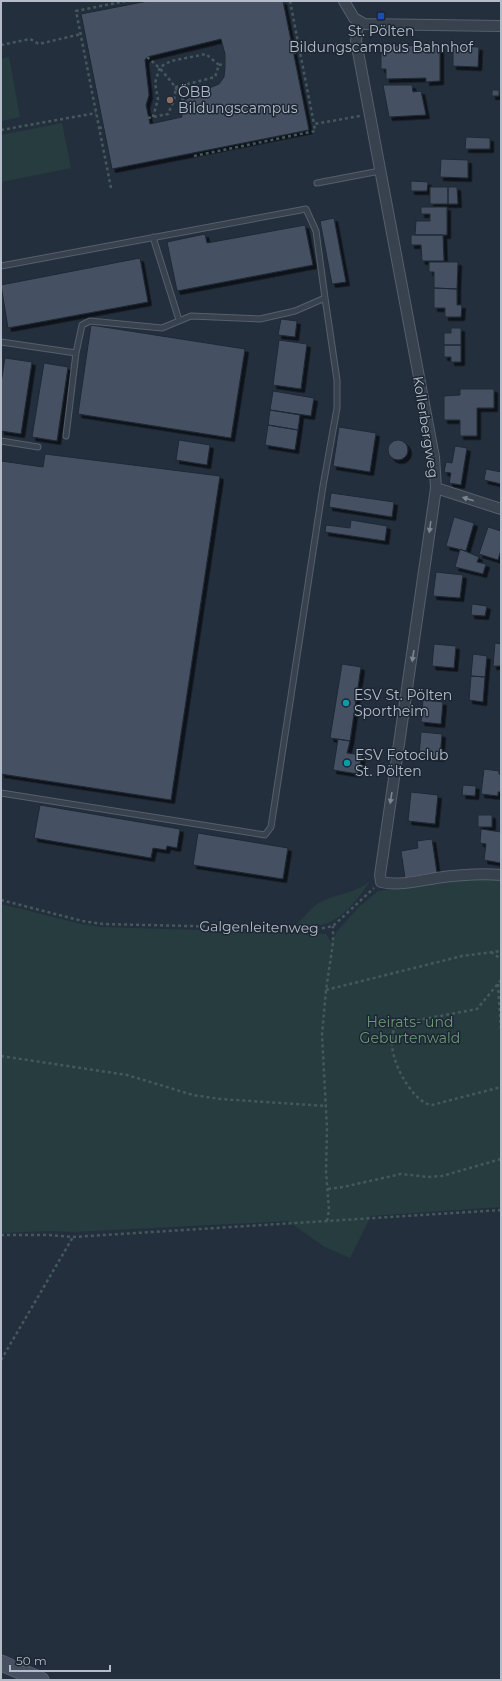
<svg xmlns="http://www.w3.org/2000/svg" width="502" height="1681" font-family="Montserrat,sans-serif">
	<style>
		.green { fill: #263c3f }
		.building { fill: #455162; stroke: #1f2835; fill-rule: evenodd; filter: url(#shadow) }
		.lines { fill: none; stroke-linecap: round; stroke-linejoin: round }
		.lane-casing { stroke: #565f6c; stroke-width: 7 }
		.street-casing { stroke: #565f6c; stroke-width: 12 }
		.secondary-casing { stroke: #565f6c; stroke-width: 17 }
		.path { stroke: #44595c; stroke-width: 2.5; stroke-dasharray: 3 3; stroke-linecap: butt }
		.lane { stroke: #38414e; stroke-width: 5 }
		.street { stroke: #38414e; stroke-width: 10 }
		.secondary { stroke: #465061; stroke-width: 15 }
		.oneway { fill: #7c8592 }
		.transit-dot { fill: #1a4fb4; stroke: #1d2633; stroke-width: 1.5 }
		.education-dot { fill: #8d6e63; stroke: #1d2633; stroke-width: 1.5 }
		.culture-dot { fill: #0f9aa8; stroke: #1d2633; stroke-width: 1.5 }
		.labels { text-anchor: middle; stroke-width: 3; stroke-linejoin: round; paint-order: stroke }
		.poi-label { font-size: 14px; fill: #b4bcc9; stroke: #1d2633; text-anchor: start }
		.street-label { font-size: 14px; fill: #b4bcc9; stroke: #1d2633 }
		.park-label { font-size: 14px; fill: #6b9a76; stroke: #1d2633 }
	</style>
	<defs>
		<filter id="shadow"><feDropShadow dx="3.5" dy="3.5" stdDeviation="0" flood-color="#0009"/></filter>
	</defs>
	<rect width="100%" height="100%" fill="#242f3e"/>
	<path class="green" d="M9,57L20,117L1,121V59Z
		M62,123L71,168L1,182V135Z
		M472,877L501,879V1207L371,1216L350,1258L323,1246L288,1221L73,1232L50,1231L1,1233V904L81,924L102,927L326,934L331,942L337,931L359,907L378,891Z
		M370,881C359,898 342,921 321,925C313,926 304,925 296,925C304,918 312,906 321,902C338,893 355,894 370,881Z"/>
	<path class="building" d="M148,1H283L309,130L112,169L81,14ZM221,39L225,54V67L224,77L219,84L194,94L184,101L181,108L182,117L150,124L146,105L149,95L145,60L147,57Z
		M440,45V81L426,82V78L386,79V69H381V46Z
		M453,46L479,47L478,67L453,66Z
		M383,85H412L413,92L421,91L426,115L389,117Z
		M492,90H499V96H492Z
		M466,137L490,138V149H465Z
		M441,159L468,160V178L440,177Z
		M411,181L428,182L427,191H411Z
		M430,187H448V204H430Z
		M448,187H457L458,204H448Z
		M421,207H447V235H415L416,221H430V214H421Z
		M334,218L346,282L332,284L320,221Z
		M305,225L313,265L177,291L167,242L205,234L207,243Z
		M411,235H443L444,261H422L421,245H411Z
		M140,258L148,302L8,328L1,285Z
		M429,262H458L457,289L434,288V272H429Z
		M434,288L457,289V305H462L461,317H445V308H434Z
		M281,319L297,321L295,337L278,335Z
		M91,325L245,349L231,438L78,414Z
		M451,328H461V345H444V333H451Z
		M279,340L307,344L301,389L273,385Z
		M444,345H461V362H451V357H444Z
		M5,358L32,362L21,434L1,431V383Z
		M44,363L68,367L57,441L32,437Z
		M460,389H494V408H477V436H460V420H444V396L460,395Z
		M273,391L314,398L311,416L270,410Z
		M270,410L300,415L298,430L268,425Z
		M268,425L298,430L295,450L265,445Z
		M339,427L376,433L370,472L333,466Z
		M388 450a10 10 0 1 1 20 0a10 10 0 1 1-20 0Z
		M179,440L210,445L207,465L176,460Z
		M455,446L467,448L461,485L449,483L451,473L444,472L446,462L452,463Z
		M45,454L220,476L171,800L1,774V461L43,467Z
		M486,469L501,472V484L484,480Z
		M331,493L394,502L392,517L329,507Z
		M454,517L474,523L466,551L446,546Z
		M351,520L387,526L385,541L325,532L326,525L350,528Z
		M488,527L501,531V550L498,560L479,554Z
		M460,549L479,557L477,562L486,564L483,574L455,567Z
		M436,572L463,575L460,598L433,596Z
		M472,604L487,606L485,616L471,615Z
		M495,643L501,644V666H493Z
		M434,644L456,646L454,668L432,666Z
		M473,654L487,656L485,677L471,676Z
		M342,664L361,667L350,741L330,738Z
		M471,676L485,677L483,702L469,700Z
		M423,700L443,702L441,724L421,722Z
		M421,732L442,734L440,758L419,756Z
		M338,739L350,741L347,753L362,755L358,774L333,770Z
		M484,769L499,771V774L501,775V792H498V796L481,794Z
		M463,785L476,786L475,796L462,795Z
		M411,792L438,795L435,824L408,821Z
		M40,805L180,829L177,848L167,846L166,850L153,848L151,858L34,838Z
		M478,815H492V827H478Z
		M481,829L501,832V863L484,860L486,844L480,843Z
		M198,833L288,848L283,879L193,865Z
		M432,839L437,873L405,878L401,851L418,848L417,841Z"/>
	<g class="lines">
		<defs>
			<path id="lane" d="M317,183L380,171
				M153,237L179,320
				M1,266L306,209L316,231L325,298L295,311L260,319L191,316L162,328L90,321L82,325L76,353L66,436
				M1,342L76,353
				M1,441L38,447
				M1,793L265,835L271,827L323,486L337,408V380L325,298"/>
			<path id="street" d="M344,1L354,18L364,24L501,26
				M358,22L356,41L434,457L436,488L380,875L381,882C399,886 418,881 436,878C458,875 479,873 501,875
				M436,488L501,509"/>
			<path id="secondary" d="M1,1663L41,1680"/>
		</defs>
		<use href="#lane" class="lane-casing"/>
		<use href="#street" class="street-casing"/>
		<use href="#secondary" class="secondary-casing"/>
		<path class="path" d="M290,1L314,124
			M1,45L30,39L39,44L81,34
			M293,53L346,43
			M147,57C163,70 174,84 184,101
			M219,65L225,64
			M148,118L168,114L174,100L176,87L215,77L219,65L206,54L171,61L160,67L155,83L158,99L153,117
			M99,128L104,127
			M1,130L96,113
			M194,156L315,131L314,124L360,116
			M111,188L76,11L126,1
			M1,900L82,921L103,924L319,929L333,926L374,888
			M491,952L501,959
			M501,980L477,1009L398,1024C378,1043 411,1104 432,1105L501,1087
			M498,984L501,1031
			M326,990L462,956L501,951
			M1,1056L127,1075L193,1095L220,1099L326,1106
			M328,1189L343,1187L401,1174L428,1177L442,1176L501,1159
			M327,1221L329,1210L326,1171L327,1128L322,1035L326,990L333,943V926
			M1,1235H49L73,1237L501,1210
			M1,1360L73,1237"/>
		<use href="#lane" class="lane"/>
		<use href="#street" class="street"/>
		<use href="#secondary" class="secondary"/>
	</g>
	<defs><path id="oneway-solid" d="M-6-.8H1V-3.2L6.5 0L1 3.2V.8H-6Z"/></defs>
	<g class="oneway">
		<use href="#oneway-solid" transform="translate(468 499) rotate(-162)"/>
		<use href="#oneway-solid" transform="translate(430 527) rotate(98)"/>
		<use href="#oneway-solid" transform="translate(413 656) rotate(99)"/>
		<use href="#oneway-solid" transform="translate(391 798) rotate(99)"/>
	</g>
	<rect class="transit-dot" x="377" y="12" width="8" height="8" rx="2"/>
	<circle class="education-dot" cx="170" cy="100" r="4"/>
	<g class="culture-dot">
		<circle cx="346" cy="703" r="4"/>
		<circle cx="347" cy="763" r="4"/>
	</g>
	<g class="labels">
		<g class="poi-label">
			<text x="381" y="36" text-anchor="middle">St. Pölten<tspan x="381" dy="16">Bildungscampus Bahnhof</tspan></text>
			<text x="178" y="97">ÖBB<tspan x="178" dy="16">Bildungscampus</tspan></text>
			<text x="354" y="700">ESV St. Pölten<tspan x="354" dy="16">Sportheim</tspan></text>
			<text x="355" y="760">ESV Fotoclub<tspan x="355" dy="16">St. Pölten</tspan></text>
		</g>
		<g class="street-label">
			<text transform="translate(426 427) rotate(81)" y="5">Kollerbergweg</text>
			<text transform="translate(259 927) rotate(1)" y="5">Galgenleitenweg</text>
		</g>
		<g class="park-label">
			<text x="410" y="1027">Heirats- und<tspan x="410" dy="16">Geburtenwald</tspan></text>
		</g>
	</g>
	<rect width="502" height="1681" fill="none" stroke="#b4bcc9" stroke-width="4"/>
	<path d="M10 1665v6h100v-6" fill="none" stroke="#b4bcc9" stroke-width="2"/>
	<text x="16" y="1665" font-size="12" fill="#b4bcc9" stroke="#1d2633" stroke-width="3" paint-order="stroke">50 m</text>
</svg>
